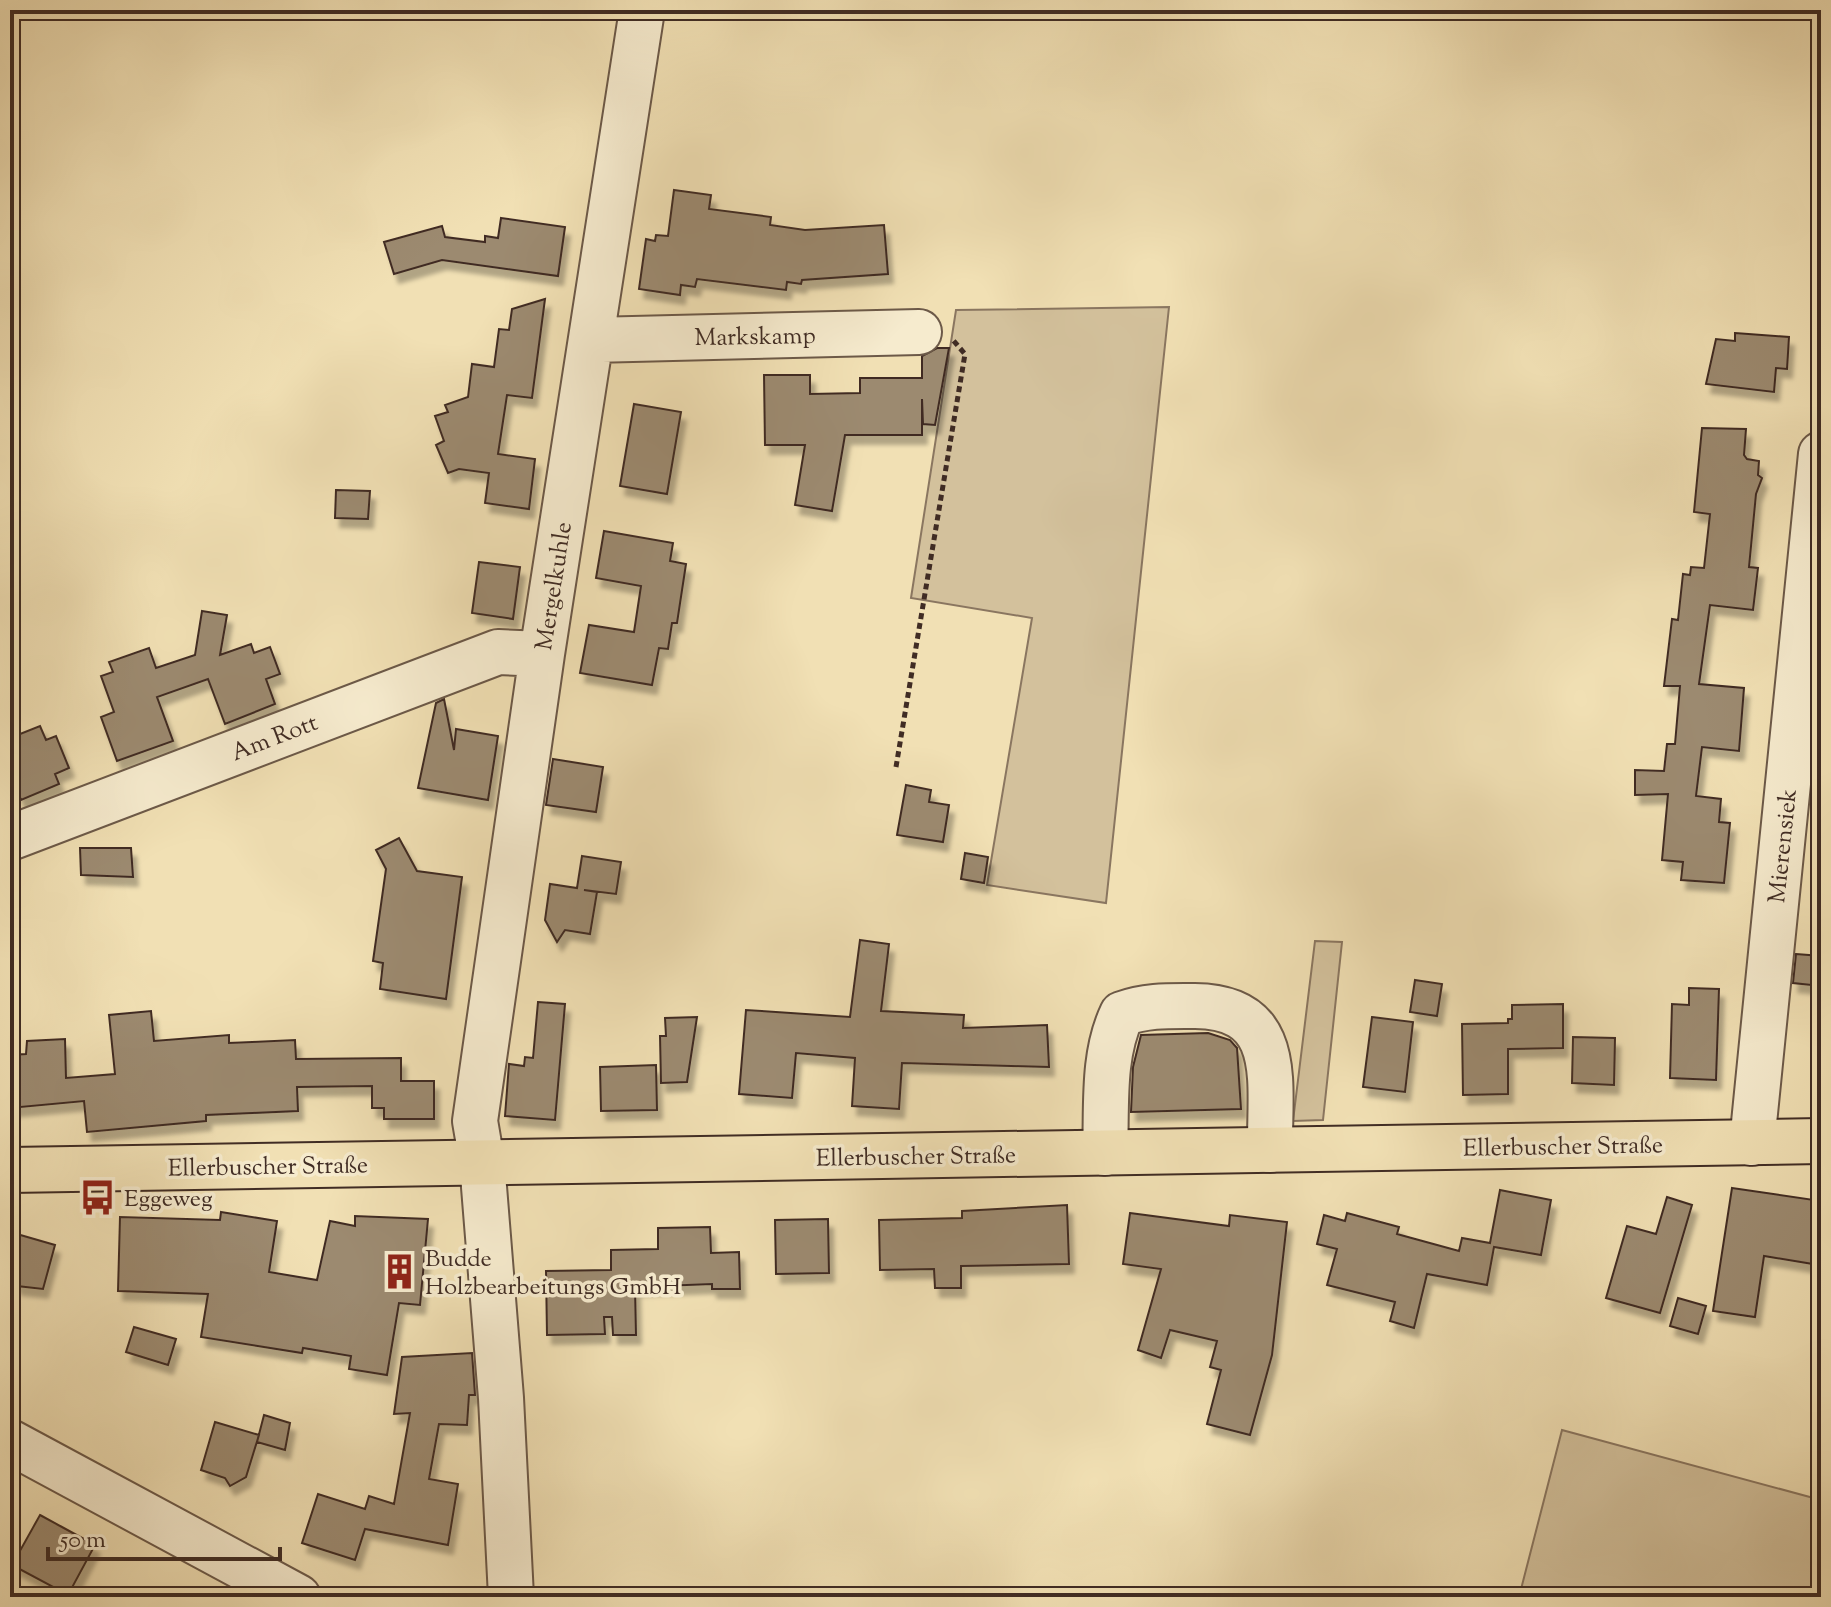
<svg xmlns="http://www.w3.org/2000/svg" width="1831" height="1607" font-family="'Sorts Mill Goudy',serif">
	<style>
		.green { fill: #d3c19c; stroke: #8a7660; stroke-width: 2 }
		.building { fill: #9c8a6f; stroke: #402c24; stroke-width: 2; filter: url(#shadow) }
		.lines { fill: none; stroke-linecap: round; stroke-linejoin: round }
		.minor-casing { stroke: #6c5948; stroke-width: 48 }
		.major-casing { stroke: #402c24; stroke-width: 48 }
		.path { stroke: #402c24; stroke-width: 5; stroke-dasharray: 6 4; stroke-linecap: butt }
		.minor { stroke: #f6ebce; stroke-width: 44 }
		.major { stroke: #f1e0b4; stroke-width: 44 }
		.labels { text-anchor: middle; stroke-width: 7; stroke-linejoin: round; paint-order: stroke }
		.street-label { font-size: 24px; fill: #402c24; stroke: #f6ebce }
		.poi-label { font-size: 24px; fill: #402c24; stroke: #f6ebce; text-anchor: start }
	</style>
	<defs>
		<filter id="shadow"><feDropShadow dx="5" dy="9" stdDeviation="2" flood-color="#0004"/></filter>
	</defs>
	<rect width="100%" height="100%" fill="#f1e0b4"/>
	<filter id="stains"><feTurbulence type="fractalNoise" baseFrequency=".0025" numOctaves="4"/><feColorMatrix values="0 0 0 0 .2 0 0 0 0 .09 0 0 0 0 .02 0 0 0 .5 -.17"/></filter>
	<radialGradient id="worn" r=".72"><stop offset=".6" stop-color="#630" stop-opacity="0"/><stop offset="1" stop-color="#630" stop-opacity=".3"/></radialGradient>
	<path class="green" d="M1169,307L1106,903L987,885L1032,618L911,598L956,310Z
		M1315,941L1342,942L1323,1120L1293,1121Z
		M1562,1430L1821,1500V1597H1519Z"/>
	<path class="building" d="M674,190L711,195L709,209L771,217L770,225L805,230L884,225L888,274L802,280L801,284L787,282L786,290L697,279L695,287L681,285L680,295L639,289L646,239L655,241L656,235L668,236Z
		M501,218L565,227L558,276L442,260L394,274L384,242L442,226L445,237L485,242V236L498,238Z
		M545,299L532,398L507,395L498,454L535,459L529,509L485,503L489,473L459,469L448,473L436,445L444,441L435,416L448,412L445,405L468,397L472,364L494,367L499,329L509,330L512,309Z
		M1735,333L1789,337L1787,369L1776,368L1774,392L1706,384L1716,339L1735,341Z
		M937,348H949L935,425L923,424L922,399V435H845L832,511L795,505L805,445H765L764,375H810V394L860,393V378H922V356Z
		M634,404L681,412L667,494L620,486Z
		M1702,428L1746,429L1744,455L1747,459L1759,461L1758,475L1762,478L1756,494L1749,567L1758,568L1753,610L1710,605L1699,684L1744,688L1739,751L1702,747L1696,796L1721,799L1719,822L1730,823L1724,883L1681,880L1683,862L1662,860L1668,794L1635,795V770L1664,771L1667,744H1675L1680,686H1664L1672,619L1678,620L1683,574L1690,575L1691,567L1704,568L1710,514L1694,512Z
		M336,490L370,491L368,519L335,518Z
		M604,531L673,543L670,561L686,564L677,623H672L668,649L659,648L652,685L580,673L589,625L634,632L641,586L596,578Z
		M479,562L520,567L513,619L472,613Z
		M202,611L227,615L220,655L251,644L254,653L270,647L280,674L266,679L275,704L225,724L208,679L157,697L173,741L117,761L101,717L114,712L101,676L113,672L109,662L149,648L156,668L195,655Z
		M444,699L454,750L456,729L498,736L488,800L418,788L436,703Z
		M40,726L46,740L56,736L69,768L55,774L59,784L21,800L10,774V738Z
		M553,759L603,767L596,812L546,805Z
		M906,785L931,790L929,802L949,805L943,842L897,835Z
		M399,838L417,871L462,877L446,999L380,989L383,963L373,961L386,869L376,850Z
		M80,848H131L133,877L81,875Z
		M965,853L988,857L984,883L961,879Z
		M582,856L621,862L616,894L584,890L597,892L590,934L565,930L557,942L545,920L550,884L577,888Z
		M860,940L889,944L881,1011L964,1015L963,1028L1047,1025L1049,1067L902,1063L899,1109L852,1106L855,1058L796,1053L792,1098L739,1094L746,1010L850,1017Z
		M1796,954L1821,956V986L1793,983Z
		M1415,980L1442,984L1437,1016L1410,1012Z
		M1689,988L1719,989L1716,1080L1670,1078L1672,1004L1689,1005Z
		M538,1002L565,1004L555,1120L505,1116L509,1064L524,1066L525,1057L533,1058Z
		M1563,1004V1048L1508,1049V1094L1463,1095L1462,1024L1508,1023V1019H1512V1005Z
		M151,1011L154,1041L229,1035V1043L295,1040L296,1059L401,1058V1081H434V1119H384V1108H372V1086L297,1087L298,1111L206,1115V1121L87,1132L84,1101L10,1108V1055L26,1054L27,1041L65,1039L66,1078L115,1074L109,1015Z
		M697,1017L687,1082L661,1083L660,1036H666L665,1018Z
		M1372,1017L1413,1022L1405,1092L1363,1087Z
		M1208,1033L1230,1040L1237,1048L1241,1109L1131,1112L1133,1067L1141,1035Z
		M1573,1037L1615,1038L1614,1085L1572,1083Z
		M656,1065L657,1110L601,1111L600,1067Z
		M1732,1188L1821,1201L1819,1265L1764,1256L1755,1317L1713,1311Z
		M1500,1190L1551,1200L1541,1255L1494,1247L1487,1285L1427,1274L1414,1328L1390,1321L1395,1302L1327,1285L1337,1249L1317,1244L1324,1215L1345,1221L1347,1213L1399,1227L1397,1234L1459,1251L1462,1238L1490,1243Z
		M1667,1197L1692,1205L1660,1313L1606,1298L1627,1226L1656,1234Z
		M1067,1205L1069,1264L961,1266V1288H935L934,1269L880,1270L879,1220L962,1218V1211Z
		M221,1212L277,1221L269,1272L317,1280L330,1221L355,1226V1216L428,1219L420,1305L399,1303L387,1375L349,1369L351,1356L303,1348L302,1353L201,1337L208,1294L118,1291L120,1217L220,1220Z
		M1130,1213L1229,1226L1230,1215L1287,1222L1272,1355L1250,1435L1207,1424L1221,1370L1210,1367L1217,1341L1170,1330L1161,1358L1138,1350L1161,1269L1123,1264Z
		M828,1219L829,1273L776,1274L775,1220Z
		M710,1227L711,1253L739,1252L740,1289H712V1284L635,1287L636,1335H613L612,1317H604L605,1334L547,1335L546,1271L611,1270V1250L658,1249V1228Z
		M10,1232L55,1245L43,1289L17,1286L10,1274Z
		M1678,1298L1706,1306L1698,1334L1670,1326Z
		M134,1327L176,1339L168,1365L126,1352Z
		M472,1353L475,1395H469L467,1425L439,1424L429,1479L458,1484L448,1545L365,1529L355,1560L302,1543L318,1494L365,1509L369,1496L394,1504L410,1413L394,1414L402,1357Z
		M264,1415L290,1423L285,1450L257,1442Z
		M215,1422L259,1435L246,1477L230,1486L225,1478L201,1470Z
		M40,1515L95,1545L68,1595L12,1565Z"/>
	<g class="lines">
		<defs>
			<path id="minor" d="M592,340L919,332
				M10,838L498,652L542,654
				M1752,1143L1821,454
				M1105,1153C1107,1107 1102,1056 1122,1014C1147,1005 1169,1006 1195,1006C1286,1007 1269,1083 1270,1150
				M10,1442L298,1597
				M511,1597L501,1398L482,1162L475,1121L542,654L642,10"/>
			<path id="major" d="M10,1170L1821,1141"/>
		</defs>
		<use href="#minor" class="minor-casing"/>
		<use href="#major" class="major-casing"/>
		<path class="path" d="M896,767L965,354L952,339"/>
		<use href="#minor" class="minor"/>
		<use href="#major" class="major"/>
	</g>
	<defs>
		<symbol id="bus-bare" viewBox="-9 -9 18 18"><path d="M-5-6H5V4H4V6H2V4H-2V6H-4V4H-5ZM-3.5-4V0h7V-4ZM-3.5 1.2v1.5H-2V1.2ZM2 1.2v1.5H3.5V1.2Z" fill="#8f2418" stroke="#f6ebce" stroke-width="2.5" paint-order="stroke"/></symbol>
		<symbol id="building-bare" viewBox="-9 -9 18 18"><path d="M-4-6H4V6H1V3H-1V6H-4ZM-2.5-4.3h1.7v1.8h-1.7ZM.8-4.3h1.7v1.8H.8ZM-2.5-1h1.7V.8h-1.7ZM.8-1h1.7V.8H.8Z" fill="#8f2418" stroke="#f6ebce" stroke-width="2.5" paint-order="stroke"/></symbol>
	</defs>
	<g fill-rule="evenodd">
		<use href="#bus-bare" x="72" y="1172" width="51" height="51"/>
		<use href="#building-bare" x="374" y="1246" width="51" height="51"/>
	</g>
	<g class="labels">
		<g class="street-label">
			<text transform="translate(755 336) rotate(-1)" y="8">Markskamp</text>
			<text transform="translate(553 586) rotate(-81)" y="8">Mergelkuhle</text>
			<text transform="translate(274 737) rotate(-21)" y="8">Am Rott</text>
			<text transform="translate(1782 846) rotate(-84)" y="8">Mierensiek</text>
			<text transform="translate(1563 1146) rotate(-1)" y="8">Ellerbuscher Straße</text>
			<text transform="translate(916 1156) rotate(-1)" y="8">Ellerbuscher Straße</text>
			<text transform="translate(268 1166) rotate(-1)" y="8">Ellerbuscher Straße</text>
		</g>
		<g class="poi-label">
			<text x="124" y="1206">Eggeweg</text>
			<text x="425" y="1266">Budde<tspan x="425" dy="28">Holzbearbeitungs GmbH</tspan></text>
		</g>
	</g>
	<rect width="1831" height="1607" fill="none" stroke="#f1e0b4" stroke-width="40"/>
	<rect x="12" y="12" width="1807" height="1583" fill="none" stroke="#402c24" stroke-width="4"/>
	<rect x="20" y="20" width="1791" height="1567" fill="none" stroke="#402c24" stroke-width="2"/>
	<path d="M48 1547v12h232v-12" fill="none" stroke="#402c24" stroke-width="4"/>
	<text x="60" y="1547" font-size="24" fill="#402c24" stroke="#f6ebce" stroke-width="6" paint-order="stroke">50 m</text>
	<rect width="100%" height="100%" filter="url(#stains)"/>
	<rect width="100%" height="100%" fill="url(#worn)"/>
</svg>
